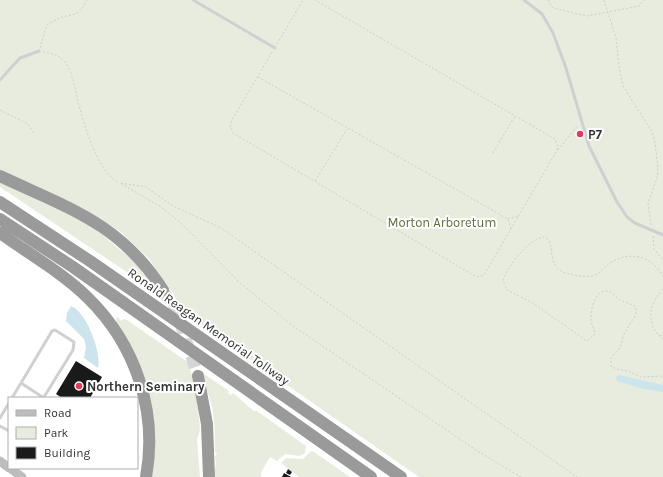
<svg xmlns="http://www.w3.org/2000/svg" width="663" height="477" font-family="Karla,sans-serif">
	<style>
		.green { fill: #e7ecdf }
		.water { fill: #cce4ec }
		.building { fill: #1a1a1a }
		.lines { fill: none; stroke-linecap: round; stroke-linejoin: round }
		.highway-tunnel { stroke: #d6d6d6; stroke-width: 12; stroke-dasharray: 12 6; stroke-linecap: butt }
		.path { stroke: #cdcdcd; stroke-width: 1; stroke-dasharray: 2 2; stroke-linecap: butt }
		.lane { stroke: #d0d0d0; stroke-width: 3 }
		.secondary { stroke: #bdbdbd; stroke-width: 9 }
		.highway { stroke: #9a9a9a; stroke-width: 12 }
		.poi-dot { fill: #e53a5c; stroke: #fff; stroke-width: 1.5 }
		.labels { text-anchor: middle; stroke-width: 4; stroke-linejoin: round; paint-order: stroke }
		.poi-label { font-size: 13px; font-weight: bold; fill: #333; stroke: #fff; text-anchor: start }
		.park-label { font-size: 13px; fill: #5c6f3f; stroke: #fff }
		.street-label { font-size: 13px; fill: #333; stroke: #fff }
	</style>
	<rect width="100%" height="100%" fill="#fff"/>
	<path class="green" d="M0,0H663V477H419L208,330L182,311L173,293L149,259L121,232L84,209L0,172Z
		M0,181L61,207L102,234L134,262L152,285V289L0,187Z
		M118,317L121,321L124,319L127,320L189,363L198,408L200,430L197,440L200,477H148L151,424L117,325L116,318Z
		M204,374L229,391L228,393L231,395L233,393L254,411H257L306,446L305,453L299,456L285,454L277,461L270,457L261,472V477H214L216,463L215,457L217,453L215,452C215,437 215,423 212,407C209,396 204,384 204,374Z
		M311,451L314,452L350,477H299L281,463L286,458L303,459Z"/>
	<path class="water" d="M71,306C86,311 102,353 98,368L84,358L86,347L84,339L66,321L67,313Z
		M619,375L663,385V392L644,389L617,381L616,377Z"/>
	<path class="building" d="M76,361L102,377L90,398H62L56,394Z
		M288,469L292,472L290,475L286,473Z
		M284,473L291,477H282Z"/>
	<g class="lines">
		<path class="highway-tunnel" d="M163,290L179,319L198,376"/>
		<path class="path" d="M548,0L553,8L587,16L639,6L644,0
			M604,0L616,38L619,66L623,86L652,132L655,142L658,169L657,178L648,203L651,225
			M277,44L303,0
			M40,48L47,25C51,23 55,20 59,18C74,13 78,18 87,0
			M43,52C50,53 60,55 65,62C72,71 74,85 77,97C83,122 96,170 119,183
			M272,52L232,120L230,125L233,133L473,275L478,277L484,275L556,152L558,147L555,139L315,0
			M258,77L508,219L511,230
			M0,110L28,124L35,135
			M558,150L578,125
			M493,153L515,116
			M315,181L347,129
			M508,219L518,216
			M653,236L654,249L663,260
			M663,277C652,256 631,250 610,263C604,267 600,274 593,276C587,277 580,276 574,275C541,270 559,243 544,237C529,239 506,267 503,281L507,290L531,302L587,341L595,334C594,329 591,324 591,319C591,310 594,291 606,291C611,291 615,296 619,299C624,303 631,303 636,307V314L624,334L620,348L611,358V366L616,369L628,371L641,377L663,376
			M663,289C660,293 656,297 654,302C647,316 652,331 663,339
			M660,336L663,332
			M521,477L479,452L293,326L240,283L181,223L161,207L120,183L146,187L173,206L221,228L577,477"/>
		<path class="lane" d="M193,0L275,48
			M524,0L542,14L553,33L566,68L589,146L617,202L627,217L635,223L663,235
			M0,80L20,58L39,51
			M21,383L52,331L55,330L74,342L73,350L44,397
			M12,398L21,383L44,398
			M0,418L9,403
			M0,426L9,431"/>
		<path class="secondary" d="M0,461L9,468
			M10,468L22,477"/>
		<path class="highway" d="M0,176C68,208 120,223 163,290
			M0,202L90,261L401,477
			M0,219L73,267L371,477
			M0,233C29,254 63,273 88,298C136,345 158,412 146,477
			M198,376L207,424L209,477"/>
	</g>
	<g class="poi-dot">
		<circle cx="580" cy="134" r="4"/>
		<circle cx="79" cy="386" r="4"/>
	</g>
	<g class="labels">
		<g class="poi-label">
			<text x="588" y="139">P7</text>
			<text x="87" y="391">Northern Seminary</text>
		</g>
		<g class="park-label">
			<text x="442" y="227">Morton Arboretum</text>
		</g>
		<g class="street-label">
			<text transform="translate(209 326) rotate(35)" y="5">Ronald Reagan Memorial Tollway</text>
		</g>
	</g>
	<rect x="8" y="397" width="130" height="72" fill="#ffffff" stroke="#adadad"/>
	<rect x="16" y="410" width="20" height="6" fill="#bdbdbd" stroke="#adadad"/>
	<text x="44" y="417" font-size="12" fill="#333333">Road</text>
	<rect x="16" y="427" width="20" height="12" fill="#e7ecdf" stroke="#adadad"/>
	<text x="44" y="437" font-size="12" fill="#333333">Park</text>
	<rect x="16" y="447" width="20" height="12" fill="#1a1a1a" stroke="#adadad"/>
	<text x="44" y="457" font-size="12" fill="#333333">Building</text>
</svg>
